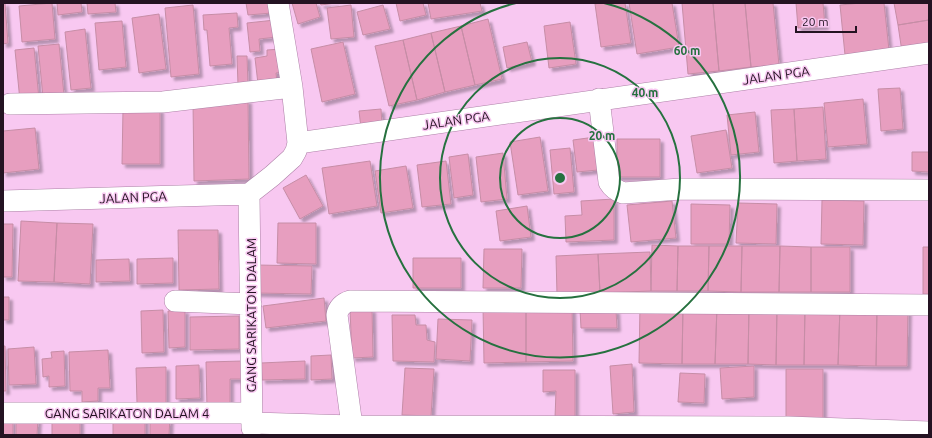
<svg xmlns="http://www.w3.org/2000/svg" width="932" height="438" font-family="Ubuntu,sans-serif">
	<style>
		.building { fill: #e79ebf; stroke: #c68da6; filter: url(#shadow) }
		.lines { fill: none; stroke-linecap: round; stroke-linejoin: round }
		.minor-casing { stroke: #ad80a7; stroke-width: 22 }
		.minor { stroke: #fff; stroke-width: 21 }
		.ring { fill: none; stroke: #26713f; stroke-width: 2 }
		.labels { text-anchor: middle; stroke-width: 3; stroke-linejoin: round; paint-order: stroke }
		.street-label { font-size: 13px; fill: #241322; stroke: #f8c8f1 }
		.centre { fill: #26713f; stroke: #f8c8f1; stroke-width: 2 }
		.ring-label { font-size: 12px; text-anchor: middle; font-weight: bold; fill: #26713f; stroke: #f8c8f1; stroke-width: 3; stroke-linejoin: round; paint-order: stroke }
	</style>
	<defs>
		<filter id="shadow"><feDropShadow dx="3.5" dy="3.5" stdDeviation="1" flood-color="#0004"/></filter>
	</defs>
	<rect width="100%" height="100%" fill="#f8c8f1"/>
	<path class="building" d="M3,3H5L8,43L3,44Z
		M52,3L55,39L22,42L19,6Z
		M57,3H81L82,12L58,15Z
		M87,3H115L116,12L88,14Z
		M246,3H271L272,13L248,15Z
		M292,3H316L320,17L298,24Z
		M320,3H336L321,5Z
		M396,3H423L426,15L400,21Z
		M428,3H480L482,11L431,19Z
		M600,3H625L631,43L601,47L595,4Z
		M629,3H672L679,47L637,54Z
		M682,3H713L719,71L688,74Z
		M713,3H745L751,67L719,71Z
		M745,3H773L779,65L751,67Z
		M796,3H823L825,26L798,28Z
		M861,3H884L889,50L845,55L840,5Z
		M894,3H929V20L898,25Z
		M193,5L199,74L171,77L165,8Z
		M351,5L354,37L331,39L327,8Z
		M383,5L390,29L363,35L357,12Z
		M237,13L238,27L229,28L232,64L210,66L207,30H204L203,15Z
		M159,14L166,69L139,73L132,18Z
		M488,19L502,79L475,85L461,26Z
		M275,20L277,37L259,39L260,51L250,52L247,23Z
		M929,20V47L902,52L898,25Z
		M122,21L126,67L99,70L95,23Z
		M570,22L576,64L549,68L544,26Z
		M461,26L475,85L445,92L431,33Z
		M85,29L91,88L71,90L65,32Z
		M431,33L445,92L417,100L403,40Z
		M403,40L417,100L389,106L375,46Z
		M343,42L355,94L322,102L311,49Z
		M527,42L532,62L507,68L503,47Z
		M59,44L64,95L43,97L38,46Z
		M34,48L39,99L20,101L15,50Z
		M282,49L285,72L276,73L277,82L258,84L255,58L267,56V50Z
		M237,56H247L248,85H238Z
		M900,88L903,129L881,131L878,89Z
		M863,99L867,144L828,147L824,103Z
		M248,100L249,179L194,181L193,102Z
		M823,107L826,159L797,161L794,109Z
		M123,109H160V164H122Z
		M381,109L382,125L361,128L359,111Z
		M794,109L797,161L774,163L771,110Z
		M755,112L759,152L731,155L727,115Z
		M35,128L39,169L3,173V131Z
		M726,130L732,168L697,173L691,136Z
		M540,137L548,191L518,195L510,142Z
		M595,137L598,170L577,172L573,140Z
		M617,139H660V177H617Z
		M570,148L574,192L554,194L550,150Z
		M912,152H929V172L912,171Z
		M503,153L507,199L481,202L476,157Z
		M468,154L473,195L454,198L449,157Z
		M370,161L377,206L329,214L322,168Z
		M446,161L451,204L422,207L417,165Z
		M406,166L413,208L381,213L375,171Z
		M306,175L323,206L300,219L283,188Z
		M614,199V240L566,242L565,216L582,215L581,201Z
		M822,200L864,201L863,245L821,244Z
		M672,201L676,238L631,242L627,205Z
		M738,203L777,204L776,244L736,243Z
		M691,204L730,205L729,244H691Z
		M527,206L531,237L500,241L496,211Z
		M21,221L57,223L54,282L18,281Z
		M57,223L93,224L90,284L54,282Z
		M278,223H316V264L277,263Z
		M3,224H13L12,277H3Z
		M178,230H218L219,289L179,290Z
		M652,245L678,246L677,291H651Z
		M678,246H709L708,291H677Z
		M709,246H742L741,292L708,291Z
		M742,246H780L779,292H741Z
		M780,246L811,247V292H779Z
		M811,247H850V292H811Z
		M923,247H929V294H923Z
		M484,249H522L521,288H483Z
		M650,252L651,291L600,293L598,254Z
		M598,254L600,293L557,295L556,256Z
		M173,258V283L137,284V259Z
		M413,258H461V288H413Z
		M129,259L130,281L96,282V260Z
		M257,265L312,266L311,294L256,293Z
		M3,297H9V320H3Z
		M324,298L326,321L266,328L263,306Z
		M572,305L573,361L526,362V306Z
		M640,305H683L682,364L639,363Z
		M683,305L717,306L715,364H682Z
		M526,306V362L484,363L483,307Z
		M717,306H749L748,364H715Z
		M749,306L777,307L776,365L748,364Z
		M777,307H805L804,365H776Z
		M805,307H840L838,365H804Z
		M840,307L877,308L876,366L838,365Z
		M877,308H908L907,366H876Z
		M350,309H372L373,357L352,358Z
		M163,310L164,352L142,353L141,311Z
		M185,310V347L169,348L168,311Z
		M580,310H616L617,328H581Z
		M392,315H415L416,325H426L427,340L435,342L434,362L393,361Z
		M239,316V349L190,350V317Z
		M438,319L472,320L470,361L436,359Z
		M3,346H5L6,391H3Z
		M34,347L36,384L9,385L8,349Z
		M108,350L110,388H98V401L82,402V391H70L69,352Z
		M64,351L65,386L49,387V376L43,377L42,359L52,358L51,352Z
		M331,355L332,379L311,380V356Z
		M243,361V379H230V408L207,409L206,362Z
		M305,361V379L262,380L261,363Z
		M632,364L634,412L613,414L610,366Z
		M199,365L200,398L176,399V366Z
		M754,366V397L722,399L720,368Z
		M166,367V403H137L136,368Z
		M405,368L434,369L431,416L402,415Z
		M786,369H823V422L786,423Z
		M543,370H575V418H555L556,391L543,392Z
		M680,373L705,374L704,403L678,402Z
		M52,415H80V435H52Z
		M150,416L170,417L169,435H150Z
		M16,418L38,419L37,435H16Z
		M113,418H145V435H113Z
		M3,420H13V435H3Z"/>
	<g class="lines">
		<defs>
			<path id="minor" d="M278,3L292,87L298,143
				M599,99L609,182C612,187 617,191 623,193L681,189L929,190
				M10,104L163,102L292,87
				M249,194L252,428
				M3,201L249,194L272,176L292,158L296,151L298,143L929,53
				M175,301L251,304
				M3,413H251
				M252,423L352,426L788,427L929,432
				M352,426L337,315C338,308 343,303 350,301L929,305"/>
		</defs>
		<use href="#minor" class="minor-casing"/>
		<use href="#minor" class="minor"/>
	</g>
	<g class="ring">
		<circle cx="560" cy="178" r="60"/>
		<circle cx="560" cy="178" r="120"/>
		<path d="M604 3A180 180 0 1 1 516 3"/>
	</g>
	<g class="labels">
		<g class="street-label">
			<text transform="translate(776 75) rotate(-8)" y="5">JALAN PGA</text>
			<text transform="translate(456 120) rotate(-8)" y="5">JALAN PGA</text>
			<text transform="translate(133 197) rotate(-2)" y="5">JALAN PGA</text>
			<text transform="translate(251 315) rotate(-90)" y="5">GANG SARIKATON DALAM</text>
			<text x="127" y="418">GANG SARIKATON DALAM 4</text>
		</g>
	</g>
	<circle cx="560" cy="178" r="6" class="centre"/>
	<g class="ring-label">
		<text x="687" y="55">60 m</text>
		<text x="645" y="97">40 m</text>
		<text x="602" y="140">20 m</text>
	</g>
	<rect width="932" height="438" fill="none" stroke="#241322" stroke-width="8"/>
	<path d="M796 26v6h60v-6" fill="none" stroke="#241322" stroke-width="2"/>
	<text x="802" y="26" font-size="12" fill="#241322" stroke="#f8c8f1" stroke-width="3" paint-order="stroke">20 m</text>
</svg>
